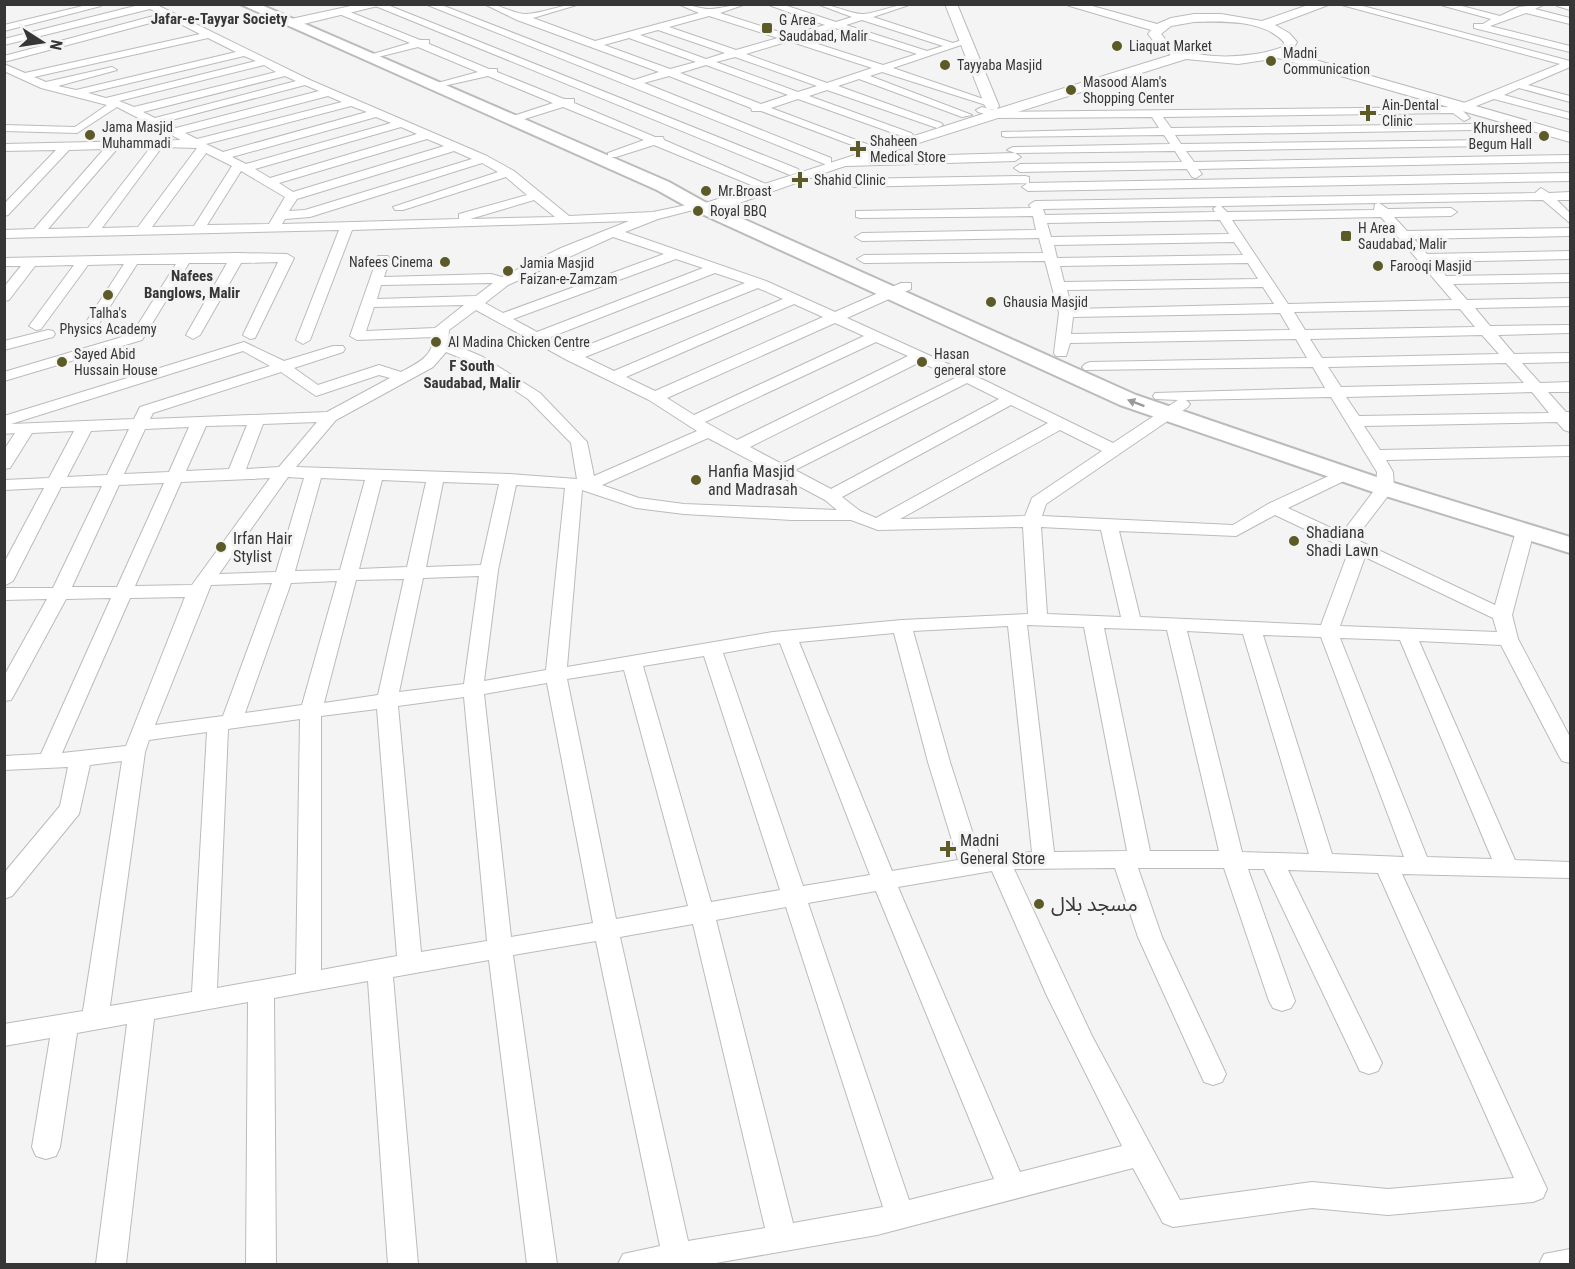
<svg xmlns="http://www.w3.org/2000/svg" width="1575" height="1269" font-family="'Roboto Condensed','Noto Sans Arabic',sans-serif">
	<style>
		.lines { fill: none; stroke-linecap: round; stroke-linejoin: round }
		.minor-casing { stroke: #bbbbbc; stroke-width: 2 }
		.tertiary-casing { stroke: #bbbbbc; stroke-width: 2 }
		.secondary-casing { stroke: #bbbbbc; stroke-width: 4 }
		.minor { fill: #fff; fill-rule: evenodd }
		.tertiary { fill: #fff; fill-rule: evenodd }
		.secondary { fill: #fff; fill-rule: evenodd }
		.oneway { fill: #9a9a9a }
		.poi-dot { fill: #5c5a27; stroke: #f4f4f5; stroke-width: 2 }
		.labels { text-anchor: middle; stroke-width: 6; stroke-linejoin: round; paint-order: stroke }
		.far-poi-label { font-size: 14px; fill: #363636; stroke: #f4f4f5; text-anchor: start }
		.far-neighbourhood-label { font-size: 15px; font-weight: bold; fill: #363636; stroke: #f4f4f5 }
		.poi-label { font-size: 16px; fill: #363636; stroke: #f4f4f5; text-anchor: start }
		.near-poi-label { font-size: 20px; fill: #363636; stroke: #f4f4f5; text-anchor: start }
	</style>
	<rect width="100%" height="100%" fill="#f4f4f5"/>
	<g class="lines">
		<defs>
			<path id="minor" d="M91,4L101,6L4,31V25Z
				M143,4H155L310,80L487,156L514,171L569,216L653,212L701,202V208L658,219L625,232L766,281L835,312L901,283H911V289L847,318L988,382L1113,443L1178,400L1155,399L1153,396L1155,393L1325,388L1313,367L1085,370L1082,367L1085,364L1090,362L1307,358L1296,339L1070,343L1066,356H1056L1054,353L1059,313L1045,261L864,263L857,259L864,255L1043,253L1039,238L862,241L855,237L862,233L1036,230L1033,216L860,218L856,217V211L1031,208L1029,205L1035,201L1535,193L1541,188L1549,193L1570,192V200H1557L1570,213V223L1543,200L1221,206L1227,212L1374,210L1375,204L1379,203L1388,209L1451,208L1457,212L1451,216L1394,217L1407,231L1570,228V236L1414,239L1427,254L1570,251V259L1434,262L1446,276L1570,274V282L1453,284L1467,300L1570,298V306L1475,308L1490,326L1570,325V333L1498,335L1514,354L1570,353V362L1522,363L1540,383L1570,382V392H1548L1566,412H1570V432L1564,430L1557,422L1364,426L1380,450L1570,446V456L1386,460L1393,472L1394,488L1355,539L1495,605L1516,531L1525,526L1534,531L1512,615L1518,639L1570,737V763L1562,761L1559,756L1501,645L1419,641L1515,860L1570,862V878L1402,874L1547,1189L1543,1198L1533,1202L1388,1215L1312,1208L1173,1227L1163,1223L1133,1168L877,1235L710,1264H618L623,1254L660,1246L596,941L513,955L557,1264H527L489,960L393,977L418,1264H388L368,981L274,998L276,1264H246L248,1002L154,1019L126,1264H96L127,1024L77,1033L60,1147L56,1156L46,1159L36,1156L32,1147L50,1038L4,1046V1024L83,1011L122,761L90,765L79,814L12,896L4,899V873L60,806L68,767L4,770V756L41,754L111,598L66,599L14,695L11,700L4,701V676L47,599L4,600V588H53L102,486L61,487L13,581L4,586V563L44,488L4,490V480L49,478L74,431L32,433L10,468L4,469V450L15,433L4,434V416L244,342L284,361L333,346H343L345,349L343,352L294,368L318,385L379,365L401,372C418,363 432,357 434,337L357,340L350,336L378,256H388L390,259L384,277L491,274L502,277L561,248L629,221L352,230L310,340L303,344L296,340L339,230L4,238V230L34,229L104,149L69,150L8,215L4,216V204L56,150L4,151V144L181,140L117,107L77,133L4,131V125L75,127L107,105L41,88L4,71V64L25,73L200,34L169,18L4,62V56L161,14L150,9L4,45V39ZM208,38L236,52L76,90L58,86L117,70L112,67L46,82L34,77ZM244,56L256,61L106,98L88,93ZM264,65L276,72L134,107L119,101ZM285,76L296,81L155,118L143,112ZM305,85L319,91L176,128L164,122ZM328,96L342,102L197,139L185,133ZM351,106L367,112L223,152L206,144ZM376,117L391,123L246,164L232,157ZM401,127L417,134L270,178L255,169ZM427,139L444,146L293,192L279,183ZM162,147L197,148L138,227L102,228ZM150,148L88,228L48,229L117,149ZM454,151L472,159L305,210L289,211L297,199ZM206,153L232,166L194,226L152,227ZM482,163L498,172L393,207L395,210H403L506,177L527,195L459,214V219L282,224L285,219L310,217ZM241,171L285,197L269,224L207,225ZM534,200L555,217L470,219ZM1217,206L1213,209L1215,212L1045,215L1043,209ZM1381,217L1452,300L1288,304L1232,220ZM1220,220L1229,234L1051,237L1047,223ZM613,237L664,254L503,313L485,303L508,285ZM1234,242L1243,255L1057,258L1054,245ZM676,259L703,268L537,332L513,319ZM1248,263L1258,279L1064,282L1060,266ZM715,273L745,283L573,351L548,338ZM493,283L476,296L377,299L381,285ZM1263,287L1274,304L1072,309L1067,290ZM758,288L783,299L614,371L585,357ZM794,304L823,317L655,391L626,377ZM464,305L435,328L366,331L374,307ZM1460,309L1475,327L1305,330L1294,312ZM476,310L567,360L649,400L697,431L594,476L587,442L540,393L483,357L448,342L449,330ZM1280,313L1290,330L1071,334L1073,317ZM835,323L864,336L694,415L667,398ZM1482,335L1499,354L1322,358L1310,339ZM876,342L908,356L737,440L705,422ZM243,351L270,366L140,407L134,419L11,424ZM446,352L473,363L528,399L571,443L577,479L509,474L296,467L336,420L433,367ZM920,362L955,378L782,464L750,447ZM1506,363L1524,383L1341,387L1328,367ZM281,372L316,396L379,375L390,378L327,412L150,419L153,413ZM967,383L999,399L831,489L795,470ZM1532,392L1549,413L1359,416L1346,397ZM1331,397L1377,472L1376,488L1342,533L1288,508L1350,478L1352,474L1350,470L1344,469L1268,504L1233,525L1042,516L1046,504L1188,407L1190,404L1186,400ZM1011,405L1048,423L876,518L860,511L842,497ZM317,422L279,467L246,469L263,424ZM247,425L229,469L186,471L206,426ZM189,427L169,472L124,474L145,429ZM129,429L107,475L67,477L91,431ZM1060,430L1102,451L1032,498L1025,516L900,519ZM708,438L825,500L837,510L684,504L639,498L602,485ZM288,477L304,478L276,572L219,574ZM270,478L192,585L135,586L181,482ZM321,478L365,480L340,570L295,571ZM382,480L426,482L407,567L359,569ZM443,482L499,484L481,565L426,567ZM164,483L117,587H72L119,485ZM516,485L565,488L546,670L484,681L498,570ZM582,490L636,508L684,514L792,520H851L878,530L1023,527L1028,614L902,620L773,632L567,667ZM1275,515L1349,550L1321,625L1140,617L1119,531L1236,536ZM1041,527L1101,530L1121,617L1047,614ZM1365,557L1493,618L1497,632L1340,626ZM479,576L464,684L399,692L423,578ZM404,579L378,695L324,703L356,580ZM337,581L302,705L245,713L291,583ZM272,583L223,716L155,725L211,585ZM185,597L126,746L62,753L130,598ZM1027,625L1084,627L1127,851L1054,852ZM1008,626L1032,852L980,856L950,762L913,631ZM1104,628L1167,630L1219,851H1150ZM1187,631L1243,634L1309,854L1242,852ZM894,633L928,762L958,860L892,871L799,642ZM1263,635L1321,637L1404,857L1332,854ZM1340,638L1400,640L1492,859L1427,857ZM780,643L870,875L803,886L723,653ZM704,656L780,890L711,902L643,666ZM624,670L688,906L616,919L567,679ZM547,683L593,923L511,937L484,694ZM464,697L487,941L421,952L398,706ZM377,709L397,956L321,970V716ZM300,719L296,974L217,988L228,729ZM207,732L192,992L110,1006L145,752L149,740ZM1115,868L1138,937L1204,1082L1213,1085L1222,1082L1226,1074L1162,937L1138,868H1224L1269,1001L1273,1008L1282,1011L1291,1008L1295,1001L1248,869H1264L1360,1071L1369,1074L1378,1071L1382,1063L1288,870L1378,873L1514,1178L1388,1189L1312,1182L1180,1200L1092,1036L1014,869ZM992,871L1047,996L1122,1146L1020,1172L898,887ZM876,891L994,1179L909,1200L808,903ZM786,907L883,1207L793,1223L716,920ZM693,924L765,1228L688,1241L620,937Z
				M385,4L798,169L800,172L790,175L373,5Z
				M425,4H439L634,80L659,72L517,20L484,4C501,4 513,14 525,14C542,14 561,4 580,4L533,18L595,41L699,13L678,4C689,4 703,10 712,9C724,8 734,4 746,4L720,13L789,35L825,25L766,4H781L836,22L852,17L817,4C833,4 853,15 864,14C881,12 895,4 912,4L873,17L953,43L965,39L970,42L893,68L995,103L986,105L882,72L870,76L972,115L962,117L859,79L838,86L941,123L943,125L937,128L827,90L809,96L911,133L913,135L907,138L798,99L771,108L872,146L874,148L868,151L761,111H752L751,108L669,76L644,83L831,158V164L827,165ZM709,16L778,38L736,50L669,27ZM862,20L943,46L927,51L846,25ZM835,28L917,54L883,65L799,38ZM658,30L725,53L706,59L640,35ZM629,38L696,62L670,69L604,45ZM789,41L872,68L827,83L746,54ZM735,57L817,86L798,92L716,62ZM706,65L788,95L761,104L680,73Z
				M1338,4H1355L1570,61V67L1528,85L1570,96V102L1519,88L1504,95L1570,113V119L1494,99L1463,111L1470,118L1464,121L1453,113L1163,117L1171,128L1473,124L1479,127L1473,130L1175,135L1181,144L1489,140L1495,143L1489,146L1186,151L1194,162L1570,155V162L1198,169L1202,174L1196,178L1192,177L1187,169L1020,172L1014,168L1020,164L1182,162L1175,151L1015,153L1021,157L1015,161L846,166L840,162L846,158L1015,153L1007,150L1013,147L1170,144L1164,135L1006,137L1002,136V132L1159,128L1152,117L998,118L978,112L976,110L982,107L999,112L1454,107L1560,64Z
				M1437,4H1454L1500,16L1519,7L1545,4L1535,9L1570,18V24L1526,13L1490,26L1570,46V52L1474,28V24H1483L1491,19Z
				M1556,4H1570V10L1557,6Z
				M339,10H345L420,40H429V44L489,69H497V72L564,99H574V103L655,137H663L664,140L766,184L756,187L654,145L616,157H608V153L644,140L563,107L515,122H507V118L553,103L488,76L430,89V85L478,72L418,47L366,60V56L410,43L339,14Z
				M1570,173V181L1028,191L1022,187L1028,183Z
				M1025,176L1029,177V183L852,187L846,183L852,179Z
				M237,253L287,254L294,258L255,338L250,339L243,335L278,262L241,263L200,335L193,339L186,335L227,263H189L142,340L4,381V372L132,334L176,264H137L93,333L88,334L81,330L124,264L88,265L41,329L36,330L29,326L74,265L35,266L9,300L4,301V287L21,266H4V258Z
				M48,330L53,331L55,334L53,337L4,350V341Z
				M1570,1249V1264H1539L1544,1254Z"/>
			<path id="tertiary" d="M360,4H386L291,27L285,23L291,19Z
				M945,4H957L999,106L997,109L1171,55L1158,47L1148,34L1151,30L1063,4H1085L1157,24L1171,18L1194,14H1221L1262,21L1311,4H1331L1275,25L1289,33L1297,42L1291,53L1570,133V142L1278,58L1238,64L1186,59L836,169L711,213H699L697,209L699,205L995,110L987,109L985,106ZM1194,22C1223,21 1264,20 1284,42L1283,47C1251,59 1183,64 1161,34L1171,26Z"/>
			<path id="secondary" d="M240,4H259L669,182L703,201L1136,395L1394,483L1570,537V553L1376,493L1120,405L691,209L657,190Z"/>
		</defs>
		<use href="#minor" class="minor-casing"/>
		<use href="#tertiary" class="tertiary-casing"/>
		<use href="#secondary" class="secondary-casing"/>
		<use href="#minor" class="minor"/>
		<use href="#tertiary" class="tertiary"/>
		<use href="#secondary" class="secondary"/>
	</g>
	<defs><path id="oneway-solid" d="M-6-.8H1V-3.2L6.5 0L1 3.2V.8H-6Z" transform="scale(1.5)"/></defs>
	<use class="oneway" href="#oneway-solid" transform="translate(1136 403) rotate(-159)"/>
	<g class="poi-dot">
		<rect x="761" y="22" width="12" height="12" rx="3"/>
		<circle cx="1117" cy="46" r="6"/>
		<circle cx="1271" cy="61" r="6"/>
		<circle cx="945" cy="65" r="6"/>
		<circle cx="1071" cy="90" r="6"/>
		<path d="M1365 104h6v6h6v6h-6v6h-6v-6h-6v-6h6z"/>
		<circle cx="90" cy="135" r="6"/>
		<circle cx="1544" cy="136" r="6"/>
		<path d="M855 140h6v6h6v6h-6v6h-6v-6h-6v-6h6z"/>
		<path d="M797 171h6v6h6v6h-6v6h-6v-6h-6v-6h6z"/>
		<circle cx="706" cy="191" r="6"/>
		<circle cx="698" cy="211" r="6"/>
		<rect x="1340" y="230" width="12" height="12" rx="3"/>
		<circle cx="445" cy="262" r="6"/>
		<circle cx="1378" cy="266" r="6"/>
		<circle cx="508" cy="271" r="6"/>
		<circle cx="108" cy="295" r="6"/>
		<circle cx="991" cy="302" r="6"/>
		<circle cx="436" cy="342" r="6"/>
		<circle cx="62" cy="362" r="6"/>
		<circle cx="922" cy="362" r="6"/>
		<circle cx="696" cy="480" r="6"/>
		<circle cx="1294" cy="541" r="6"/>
		<circle cx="221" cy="547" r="6"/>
		<path d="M945 840h6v6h6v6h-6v6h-6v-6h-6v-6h6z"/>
		<circle cx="1039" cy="904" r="6"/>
	</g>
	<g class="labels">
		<g class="far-poi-label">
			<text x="779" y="25">G Area<tspan x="779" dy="16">Saudabad, Malir</tspan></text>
			<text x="1129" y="51">Liaquat Market</text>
			<text x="1283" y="58">Madni<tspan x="1283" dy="16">Communication</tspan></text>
			<text x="957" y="70">Tayyaba Masjid</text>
			<text x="1083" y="87">Masood Alam's<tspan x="1083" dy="16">Shopping Center</tspan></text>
			<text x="1382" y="110">Ain-Dental<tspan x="1382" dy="16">Clinic</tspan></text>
			<text x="102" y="132">Jama Masjid<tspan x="102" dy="16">Muhammadi</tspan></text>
			<text x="1532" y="133" text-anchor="end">Khursheed<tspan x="1532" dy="16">Begum Hall</tspan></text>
			<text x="870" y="146">Shaheen<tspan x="870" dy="16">Medical Store</tspan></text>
			<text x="814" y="185">Shahid Clinic</text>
			<text x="718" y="196">Mr.Broast</text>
			<text x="710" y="216">Royal BBQ</text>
			<text x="1358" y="233">H Area<tspan x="1358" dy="16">Saudabad, Malir</tspan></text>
			<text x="433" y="267" text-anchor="end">Nafees Cinema</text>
			<text x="520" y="268">Jamia Masjid<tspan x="520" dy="16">Faizan-e-Zamzam</tspan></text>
			<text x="1390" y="271">Farooqi Masjid</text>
			<text x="1003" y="307">Ghausia Masjid</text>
			<text x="108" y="318" text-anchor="middle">Talha's<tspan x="108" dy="16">Physics Academy</tspan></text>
			<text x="448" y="347">Al Madina Chicken Centre</text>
			<text x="74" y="359">Sayed Abid<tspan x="74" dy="16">Hussain House</tspan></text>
			<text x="934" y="359">Hasan<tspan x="934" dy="16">general store</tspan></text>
		</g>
		<g class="far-neighbourhood-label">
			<text x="219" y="24">Jafar-e-Tayyar Society</text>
			<text x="192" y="281">Nafees<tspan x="192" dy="17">Banglows, Malir</tspan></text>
			<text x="472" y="371">F South<tspan x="472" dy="17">Saudabad, Malir</tspan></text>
		</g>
		<g class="poi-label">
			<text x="708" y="477">Hanfia Masjid<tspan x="708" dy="18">and Madrasah</tspan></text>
			<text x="1306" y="538">Shadiana<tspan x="1306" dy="18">Shadi Lawn</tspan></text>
			<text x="233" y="544">Irfan Hair<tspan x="233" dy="18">Stylist</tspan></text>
			<text x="960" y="846">Madni<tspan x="960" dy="18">General Store</tspan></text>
		</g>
		<g class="near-poi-label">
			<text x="1051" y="911">مسجد بلال</text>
		</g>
	</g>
	<rect width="1575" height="1269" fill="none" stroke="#363636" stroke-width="12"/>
	<g transform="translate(42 42) rotate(102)" stroke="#f4f4f5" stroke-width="4.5" paint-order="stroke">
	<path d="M0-4.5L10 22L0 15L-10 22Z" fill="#363636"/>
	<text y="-9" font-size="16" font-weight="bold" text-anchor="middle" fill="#363636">N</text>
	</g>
</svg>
